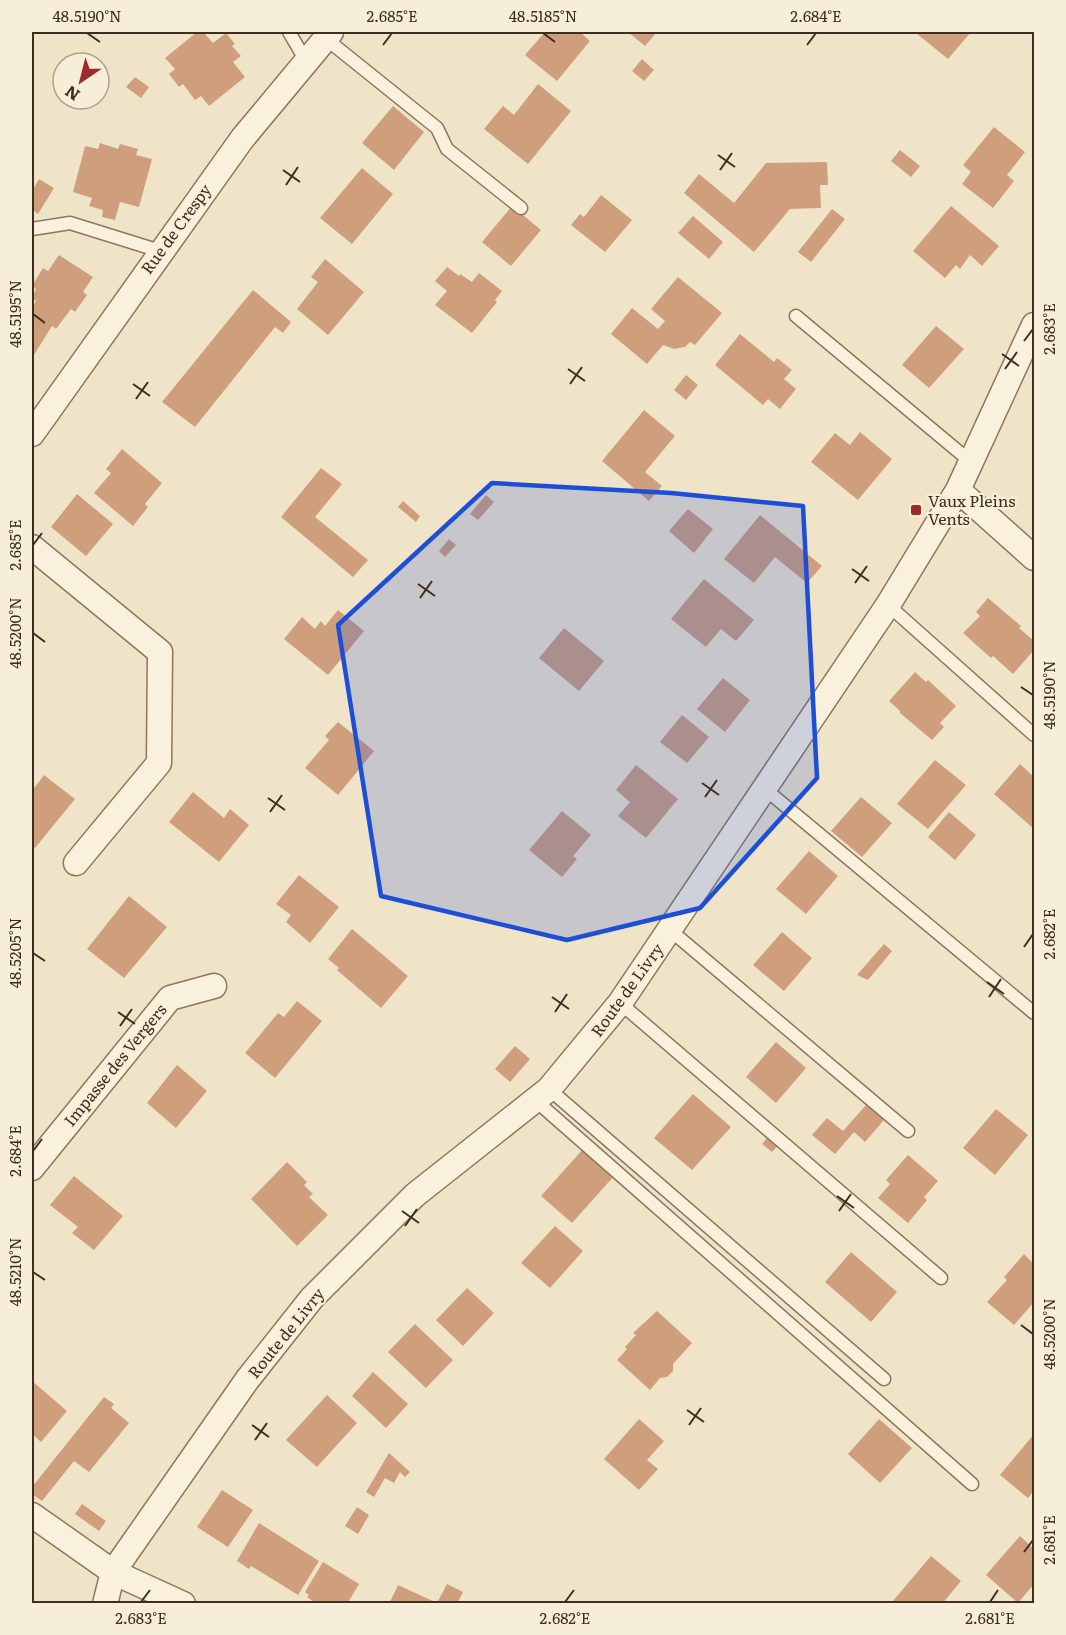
<svg xmlns="http://www.w3.org/2000/svg" width="1066" height="1635" font-family="Literata,serif">
	<style>
		.building { fill: #cf9f7d }
		.lines { fill: none; stroke-linecap: round; stroke-linejoin: round }
		.lane-casing { stroke: #8d765c; stroke-width: 15 }
		.street-casing { stroke: #8d765c; stroke-width: 27 }
		.lane { stroke: #faf1dc; stroke-width: 12 }
		.street { stroke: #faf1dc; stroke-width: 24 }
		.marked { fill: #1d4ed8; fill-opacity: 0.2; stroke: #1d4ed8; stroke-width: 4.5; stroke-linejoin: round }
		.ticks { fill: none; stroke: #3d2e20; stroke-width: 2 }
		.poi-dot { fill: #9e2a2b; stroke: #f7eed8; stroke-width: 2 }
		.labels { text-anchor: middle; stroke-width: 4.5; stroke-linejoin: round; paint-order: stroke }
		.street-label { font-size: 16px; fill: #3d2e20; stroke: #f7eed8 }
		.poi-label { font-size: 16px; fill: #3d2e20; stroke: #f7eed8; text-anchor: start }
		.neatline { fill: none; stroke: #3d2e20; stroke-width: 2 }
		.ticks-label { font-size: 15px; text-anchor: middle; fill: #3d2e20 }
	</style>
	<rect width="100%" height="100%" fill="#f0e4c8"/>
	<path class="building" d="M197,32H203L213,43L226,33L235,44L232,46L241,56L233,62L245,77L209,106L201,96L195,100L183,84L179,87L169,74L175,69L165,58Z
		M545,32H580L590,41L557,81L525,55Z
		M628,32H657L645,46Z
		M917,32H971L948,59L916,33Z
		M642,59L654,70L644,81L632,71Z
		M135,77L149,87L141,98L126,87Z
		M538,84L571,111L528,164L484,129L503,106L514,115Z
		M393,106L424,132L394,170L362,143Z
		M994,127L1025,152L1007,175L1014,181L993,208L962,184L971,172L963,165Z
		M100,143L118,149L120,144L138,149L136,155L152,159L139,207L120,202L115,220L102,217L103,210L89,206L92,198L73,192L85,146L98,149Z
		M900,150L920,166L911,177L891,161Z
		M827,162L828,185H820L821,208L790,209L754,252L684,193L699,174L734,203L766,163Z
		M362,168L393,194L352,244L320,218Z
		M39,179L54,188L38,214L32,209V191Z
		M601,195L632,220L605,252L571,225L580,214L584,217Z
		M512,206L541,230L511,266L482,242Z
		M951,206L999,246L982,266L970,255L960,269L956,265L945,278L913,251Z
		M832,209L845,219L811,262L798,252Z
		M693,216L723,242L709,259L678,233Z
		M59,255L93,277L83,292L87,295L75,312L71,309L56,329L52,326L32,358V308L36,301L32,298L36,289L32,286L43,268L48,271Z
		M325,259L364,292L328,335L297,309L318,282L311,277Z
		M447,267L459,276L460,274L472,282L479,273L502,291L495,300L497,302L472,333L435,305L447,291L435,281Z
		M678,277L722,313L695,345L690,342L685,347L674,349L663,345L647,364L611,334L632,308L658,329L665,321L651,309Z
		M253,290L291,322L283,333L275,327L195,427L162,402Z
		M936,326L964,349L929,388L902,365Z
		M740,334L774,362L777,358L792,370L784,379L796,389L780,409L768,399L763,405L715,365Z
		M686,375L698,385L686,400L674,390Z
		M644,410L675,436L645,472L662,486L649,501L602,461Z
		M860,432L892,459L858,500L811,462L835,433L850,445Z
		M122,449L162,483L145,504L148,507L133,526L94,493L111,473L106,469Z
		M321,468L342,484L315,517L368,560L353,577L281,517Z
		M77,494L113,524L86,556L51,527Z
		M486,495L494,502L478,520L470,514Z
		M403,501L420,516L416,522L398,507Z
		M688,509L713,529L694,553L669,531Z
		M760,515L822,566L807,583L775,557L754,583L724,559Z
		M449,539L456,545L445,557L439,551Z
		M704,579L754,620L736,641L721,629L706,647L671,619Z
		M988,598L1021,626L1019,628L1034,641V650L1013,674L993,656L991,658L963,633L980,616L976,612Z
		M338,610L364,631L328,675L284,639L302,617L315,629L321,621L325,626Z
		M564,628L604,661L579,691L539,658Z
		M915,672L926,682L928,680L956,706L940,723L944,727L932,740L900,713V711L889,701Z
		M723,678L750,700L725,732L697,709Z
		M682,715L709,737L687,763L660,742Z
		M338,722L374,751L338,795L305,768L329,740L325,736Z
		M935,760L966,785L928,829L897,804Z
		M1020,764L1034,777V829L994,794Z
		M636,765L678,799L646,838L618,816L630,802L616,790Z
		M44,775L75,799L35,848L32,845V791Z
		M193,792L224,818L230,809L249,825L219,862L169,822Z
		M861,797L892,823L862,857L831,831Z
		M562,811L591,835L573,856L577,859L562,877L529,850Z
		M949,812L976,835L955,860L928,837Z
		M809,851L838,876L806,914L776,889Z
		M299,875L339,907L310,943L286,922L291,915L276,904Z
		M129,896L167,927L124,978L87,949Z
		M352,929L408,976L381,1008L337,970L339,968L328,959Z
		M782,932L812,958L784,991L753,965Z
		M884,944L892,951L868,980L857,975Z
		M297,1001L322,1021L275,1078L245,1053L278,1013L284,1017Z
		M776,1042L806,1068L776,1103L746,1077Z
		M515,1046L530,1059L510,1082L495,1069Z
		M177,1065L207,1091L176,1128L147,1103Z
		M693,1094L731,1127L692,1170L654,1138Z
		M866,1105L884,1120L865,1142L854,1132L835,1154L812,1135L827,1118L843,1131Z
		M996,1109L1028,1135L995,1175L963,1148Z
		M770,1134L781,1142L772,1152L762,1144Z
		M584,1148L615,1175L572,1223L541,1196Z
		M908,1155L938,1181L924,1197L927,1200L908,1223L878,1198L890,1184L886,1180Z
		M287,1162L307,1182L304,1185L313,1194L309,1197L328,1215L297,1246L251,1199Z
		M74,1176L123,1216L94,1250L72,1233L78,1227L50,1205Z
		M555,1226L583,1251L550,1288L521,1263Z
		M851,1252L897,1292L871,1322L825,1282Z
		M1024,1254L1034,1264V1302L1014,1325L987,1302L1007,1280L1004,1277Z
		M467,1288L494,1313L463,1346L436,1320Z
		M657,1311L692,1343L673,1364V1371L667,1377L660,1378L650,1390L617,1360L627,1349L625,1347L636,1335L633,1333Z
		M415,1324L453,1360L426,1388L388,1352Z
		M373,1372L408,1404L386,1428L352,1396Z
		M32,1381L67,1411L41,1442L32,1434Z
		M327,1395L357,1423L317,1467L286,1440Z
		M104,1397L114,1404L111,1408L129,1423L89,1472L74,1461L42,1501L32,1494V1487Z
		M639,1419L664,1441L647,1460L658,1469L639,1490L604,1459Z
		M879,1419L912,1448L880,1483L848,1454Z
		M1034,1434V1490L1028,1498L1000,1475Z
		M389,1453L410,1472L405,1477L400,1472L394,1483L385,1478L374,1497L366,1492Z
		M222,1490L253,1510L228,1547L197,1527Z
		M82,1504L106,1521L99,1531L75,1514Z
		M357,1507L369,1515L358,1534L345,1526Z
		M259,1523L319,1561L298,1595L251,1566L249,1569L237,1561Z
		M1020,1536L1034,1549V1584L1018,1603L986,1575Z
		M931,1556L961,1581L942,1604L892,1602Z
		M323,1562L359,1584L347,1604H317L307,1597L309,1595L305,1592Z
		M447,1584L463,1592L457,1604H389L398,1585L437,1603Z"/>
	<g class="lines">
		<defs>
			<path id="lane" d="M289,32L306,61
				M325,38L437,128L447,149L521,208
				M32,229L70,223L160,251
				M796,316L971,462
				M888,605L1034,735
				M765,789L1034,1013
				M670,930L908,1131
				M620,1003L941,1278
				M549,1089L884,1379
				M535,1100L972,1484"/>
			<path id="street" d="M32,434L242,139L331,32
				M958,490L1034,558
				M32,547L160,652L159,763L76,863
				M32,1168L170,998L214,986
				M32,1515L113,1572L183,1604
				M105,1604L113,1572L247,1380L312,1298L415,1195L549,1089L620,1003L888,605L958,490L1034,325"/>
		</defs>
		<use href="#lane" class="lane-casing"/>
		<use href="#street" class="street-casing"/>
		<use href="#lane" class="lane"/>
		<use href="#street" class="street"/>
	</g>
	<path class="marked" d="M492,483L671,493L803,506L817,778L700,908L567,940L381,896L338,625Z"/>
	<path class="ticks" d="M87,33L100,42M543,33L555,42M383,45L392,33M807,45L816,33M718,155L735,167M283,170L300,182M720,170L732,153M286,185L298,167M33,314L45,323M1024,341L1033,329M1002,354L1019,366M568,369L585,381M1005,369L1017,352M133,384L150,396M570,384L582,367M136,399L148,382M33,545L42,533M852,569L869,581M855,583L867,566M418,584L435,596M420,598L432,581M33,633L45,642M1021,687L1033,695M702,783L719,795M705,797L717,780M268,798L285,810M270,812L282,795M1024,947L1033,934M33,953L45,961M987,982L1004,994M552,997L569,1009M989,997L1001,979M118,1012L135,1024M555,1012L567,994M120,1026L132,1009M33,1151L42,1139M837,1196L854,1208M402,1211L419,1223M839,1211L851,1194M405,1226L417,1209M33,1272L45,1280M1021,1325L1033,1334M687,1410L704,1422M252,1425L269,1437M689,1425L701,1408M255,1440L267,1423M1024,1552L1033,1540M141,1602L150,1590M565,1602L574,1590M990,1602L998,1590"/>
	<rect class="poi-dot" x="910" y="504" width="12" height="12" rx="3"/>
	<g class="labels">
		<g class="street-label">
			<text transform="translate(176 229) rotate(-54)" y="6">Rue de Crespy</text>
			<text transform="translate(627 990) rotate(-54)" y="6">Route de Livry</text>
			<text transform="translate(115 1065) rotate(-51)" y="6">Impasse des Vergers</text>
			<text transform="translate(286 1333) rotate(-51)" y="6">Route de Livry</text>
		</g>
		<g class="poi-label">
			<text x="928" y="507">Vaux Pleins<tspan x="928" dy="18">Vents</tspan></text>
		</g>
	</g>
	<rect width="1066" height="1635" fill="none" stroke="#f7eed8" stroke-width="66"/>
	<g transform="translate(81 81) rotate(215)"><circle r="28" fill="#f7eed8" stroke="#ada18e" stroke-width="1.5"/>
	<path d="M0-4.5L10 22L0 15L-10 22Z" fill="#9e2a2b"/>
	<text y="-9" font-size="16" font-weight="bold" text-anchor="middle" fill="#3d2e20">N</text>
	</g>
	<rect x="33" y="33" width="1000" height="1569" class="neatline"/>
	<g class="ticks-label">
		<text x="87" y="22">48.5190°N</text>
		<text x="392" y="22">2.685°E</text>
		<text x="543" y="22">48.5185°N</text>
		<text x="816" y="22">2.684°E</text>
		<text transform="translate(16 314) rotate(-90)" y="5">48.5195°N</text>
		<text transform="translate(1050 329) rotate(-90)" y="5">2.683°E</text>
		<text transform="translate(16 545) rotate(-90)" y="5">2.685°E</text>
		<text transform="translate(16 633) rotate(-90)" y="5">48.5200°N</text>
		<text transform="translate(1050 695) rotate(-90)" y="5">48.5190°N</text>
		<text transform="translate(1050 934) rotate(-90)" y="5">2.682°E</text>
		<text transform="translate(16 953) rotate(-90)" y="5">48.5205°N</text>
		<text transform="translate(16 1151) rotate(-90)" y="5">2.684°E</text>
		<text transform="translate(16 1272) rotate(-90)" y="5">48.5210°N</text>
		<text transform="translate(1050 1334) rotate(-90)" y="5">48.5200°N</text>
		<text transform="translate(1050 1540) rotate(-90)" y="5">2.681°E</text>
		<text x="141" y="1624">2.683°E</text>
		<text x="565" y="1624">2.682°E</text>
		<text x="990" y="1624">2.681°E</text>
	</g>
</svg>
